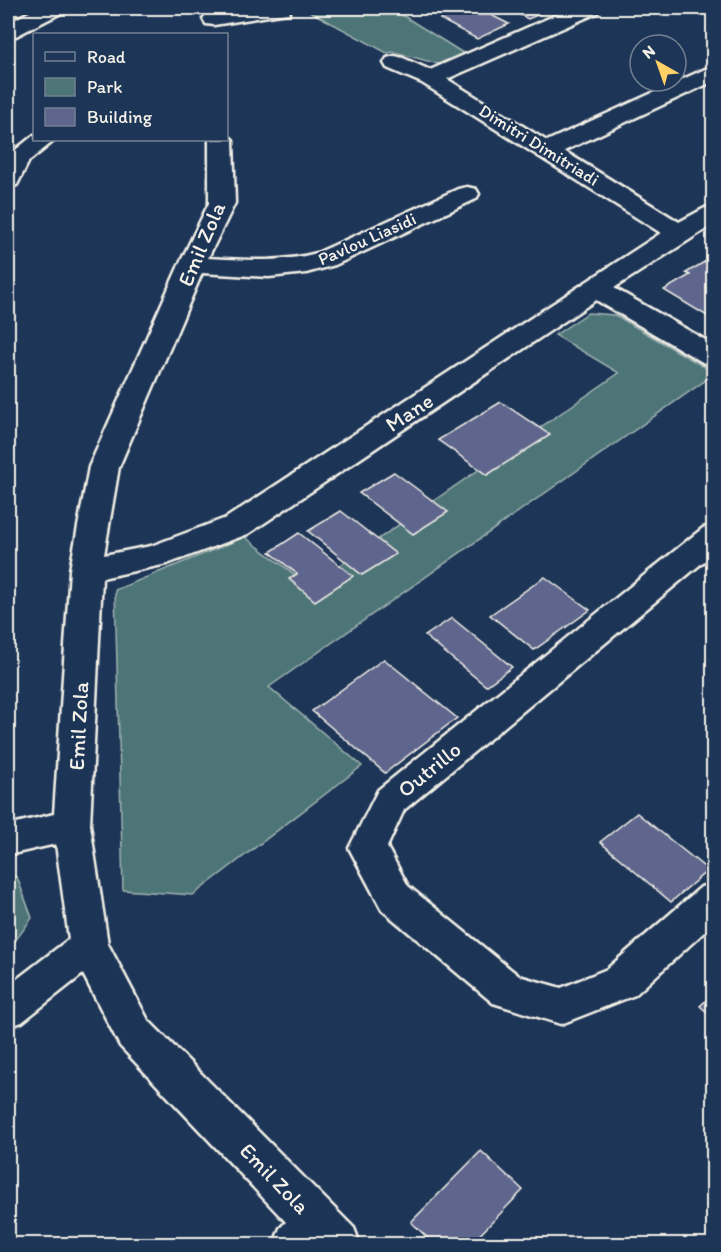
<svg xmlns="http://www.w3.org/2000/svg" width="721" height="1252" font-family="Itim,sans-serif">
	<style>
		.green { fill: #4d7578; stroke: #a0b3b0; stroke-width: 1.5 }
		.building { fill: #5f668d; stroke: #f4f1e8; stroke-width: 1.5 }
		.lines { fill: none; stroke-linecap: round; stroke-linejoin: round }
		.minor-casing { stroke: #f4f1e8; stroke-width: 5 }
		.minor { fill: #1d3557; fill-rule: evenodd }
		.labels { text-anchor: middle; stroke-width: 4.5; stroke-linejoin: round; paint-order: stroke }
		.far-street-label { font-size: 18px; fill: #f4f1e8; stroke: #1d3557 }
		.street-label { font-size: 22px; fill: #f4f1e8; stroke: #1d3557 }
	</style>
	<rect width="100%" height="100%" fill="#1d3557"/>
	<filter id="ink" filterUnits="userSpaceOnUse"><feTurbulence type="fractalNoise" baseFrequency=".0167" numOctaves="2"/><feDisplacementMap in="SourceGraphic" scale="12" xChannelSelector="R" yChannelSelector="G"/><feConvolveMatrix kernelMatrix="1 2 1 2 8 2 1 2 1" color-interpolation-filters="sRGB"/></filter>
	<g filter="url(#ink)">
		<path class="green" d="M314,8H391L463,53L438,64L395,52L387,53L307,10Z
			M588,313L615,315L713,372V375L269,687L362,766L193,895L123,890L115,590L245,537L310,586L619,373L555,335Z
			M8,875L17,877L32,918L8,951Z"/>
		<path class="building" d="M465,8H477L509,24L477,39L440,19Z
			M508,8H550L552,9L528,19Z
			M714,256V318L712,319L664,290L690,275L686,273Z
			M501,402L550,435L487,475L438,440Z
			M394,472L448,512L413,534L359,493Z
			M341,511L396,554L362,575L308,531Z
			M299,533L353,576L315,601L289,579L297,574L270,552Z
			M545,577L590,610L534,650L490,615Z
			M452,618L512,667L486,686L425,636Z
			M384,659L457,718L385,773L312,711Z
			M637,813L708,870L671,902L600,842Z
			M714,993V1018L700,1006Z
			M481,1151L523,1190L471,1244H434L411,1222Z"/>
		<g class="lines">
			<defs>
				<path id="minor" d="M37,8H64L61,13L16,36L8,37V23Z
					M245,8H292L289,13L281,14L214,25L206,24L203,19L206,14Z
					M572,8H600L597,13L447,79L547,141L714,65V81L564,151L679,222L705,208L714,206V224L614,288L714,345V366L704,363L596,300L248,534L167,564L102,578L90,825L108,944L148,1020L354,1228L360,1244H274L280,1228L286,1222L120,1046L83,974L22,1022L8,1027V986L69,939L56,844L8,855V825L54,814L70,570L89,467L179,265L209,203V140H226V134L233,140L235,203L208,258C245,260 281,263 317,253L458,189L467,187L476,189L479,194L476,199L335,265L306,273L269,277L202,273L119,467L104,555L151,546L226,518L661,233L422,83L387,68L384,63L387,58L395,56L403,58L430,70Z
					M34,135V140H55L29,161L17,185L8,187V156Z
					M714,525V553L404,810L387,847L408,886L519,976L561,988L607,969L701,887L714,883V923L635,995L561,1024L493,1003L382,910L349,848L378,790L703,528Z"/>
			</defs>
			<use href="#minor" class="minor-casing"/>
			<use href="#minor" class="minor"/>
		</g>
	</g>
	<g class="labels">
		<g class="far-street-label">
			<text transform="translate(539 145) rotate(32)" y="6">Dimitri Dimitriadi</text>
			<text transform="translate(367 239) rotate(-24)" y="6">Pavlou Liasidi</text>
		</g>
		<g class="street-label">
			<text transform="translate(201 244) rotate(-67)" y="8">Emil Zola</text>
			<text transform="translate(409 412) rotate(-33)" y="8">Mane</text>
			<text transform="translate(78 726) rotate(-87)" y="8">Emil Zola</text>
			<text transform="translate(429 769) rotate(-39)" y="8">Outrillo</text>
			<text transform="translate(275 1178) rotate(46)" y="8">Emil Zola</text>
		</g>
	</g>
	<rect width="721" height="1252" fill="none" stroke="#1d3557" stroke-width="30"/>
	<rect x="15" y="15" width="691" height="1222" fill="none" stroke="#f4f1e8" stroke-width="2" filter="url(#ink)"/>
	<rect x="33" y="33" width="195" height="108" fill="#1d3557" stroke="#738091" stroke-width="1.5"/>
	<rect x="45" y="52" width="30" height="9" fill="#1d3557" stroke="#738091" stroke-width="1.5"/>
	<text x="87" y="63" font-size="18" fill="#f4f1e8">Road</text>
	<rect x="45" y="78" width="30" height="18" fill="#4d7578" stroke="#738091" stroke-width="1.5"/>
	<text x="87" y="93" font-size="18" fill="#f4f1e8">Park</text>
	<rect x="45" y="108" width="30" height="18" fill="#5f668d" stroke="#738091" stroke-width="1.5"/>
	<text x="87" y="123" font-size="18" fill="#f4f1e8">Building</text>
	<g transform="translate(658 63) rotate(320)"><circle r="28" fill="#1d3557" stroke="#738091" stroke-width="1.5"/>
	<path d="M0-4.5L10 22L0 15L-10 22Z" fill="#ffd166"/>
	<text y="-9" font-size="16" font-weight="bold" text-anchor="middle" fill="#f4f1e8">N</text>
	</g>
</svg>
